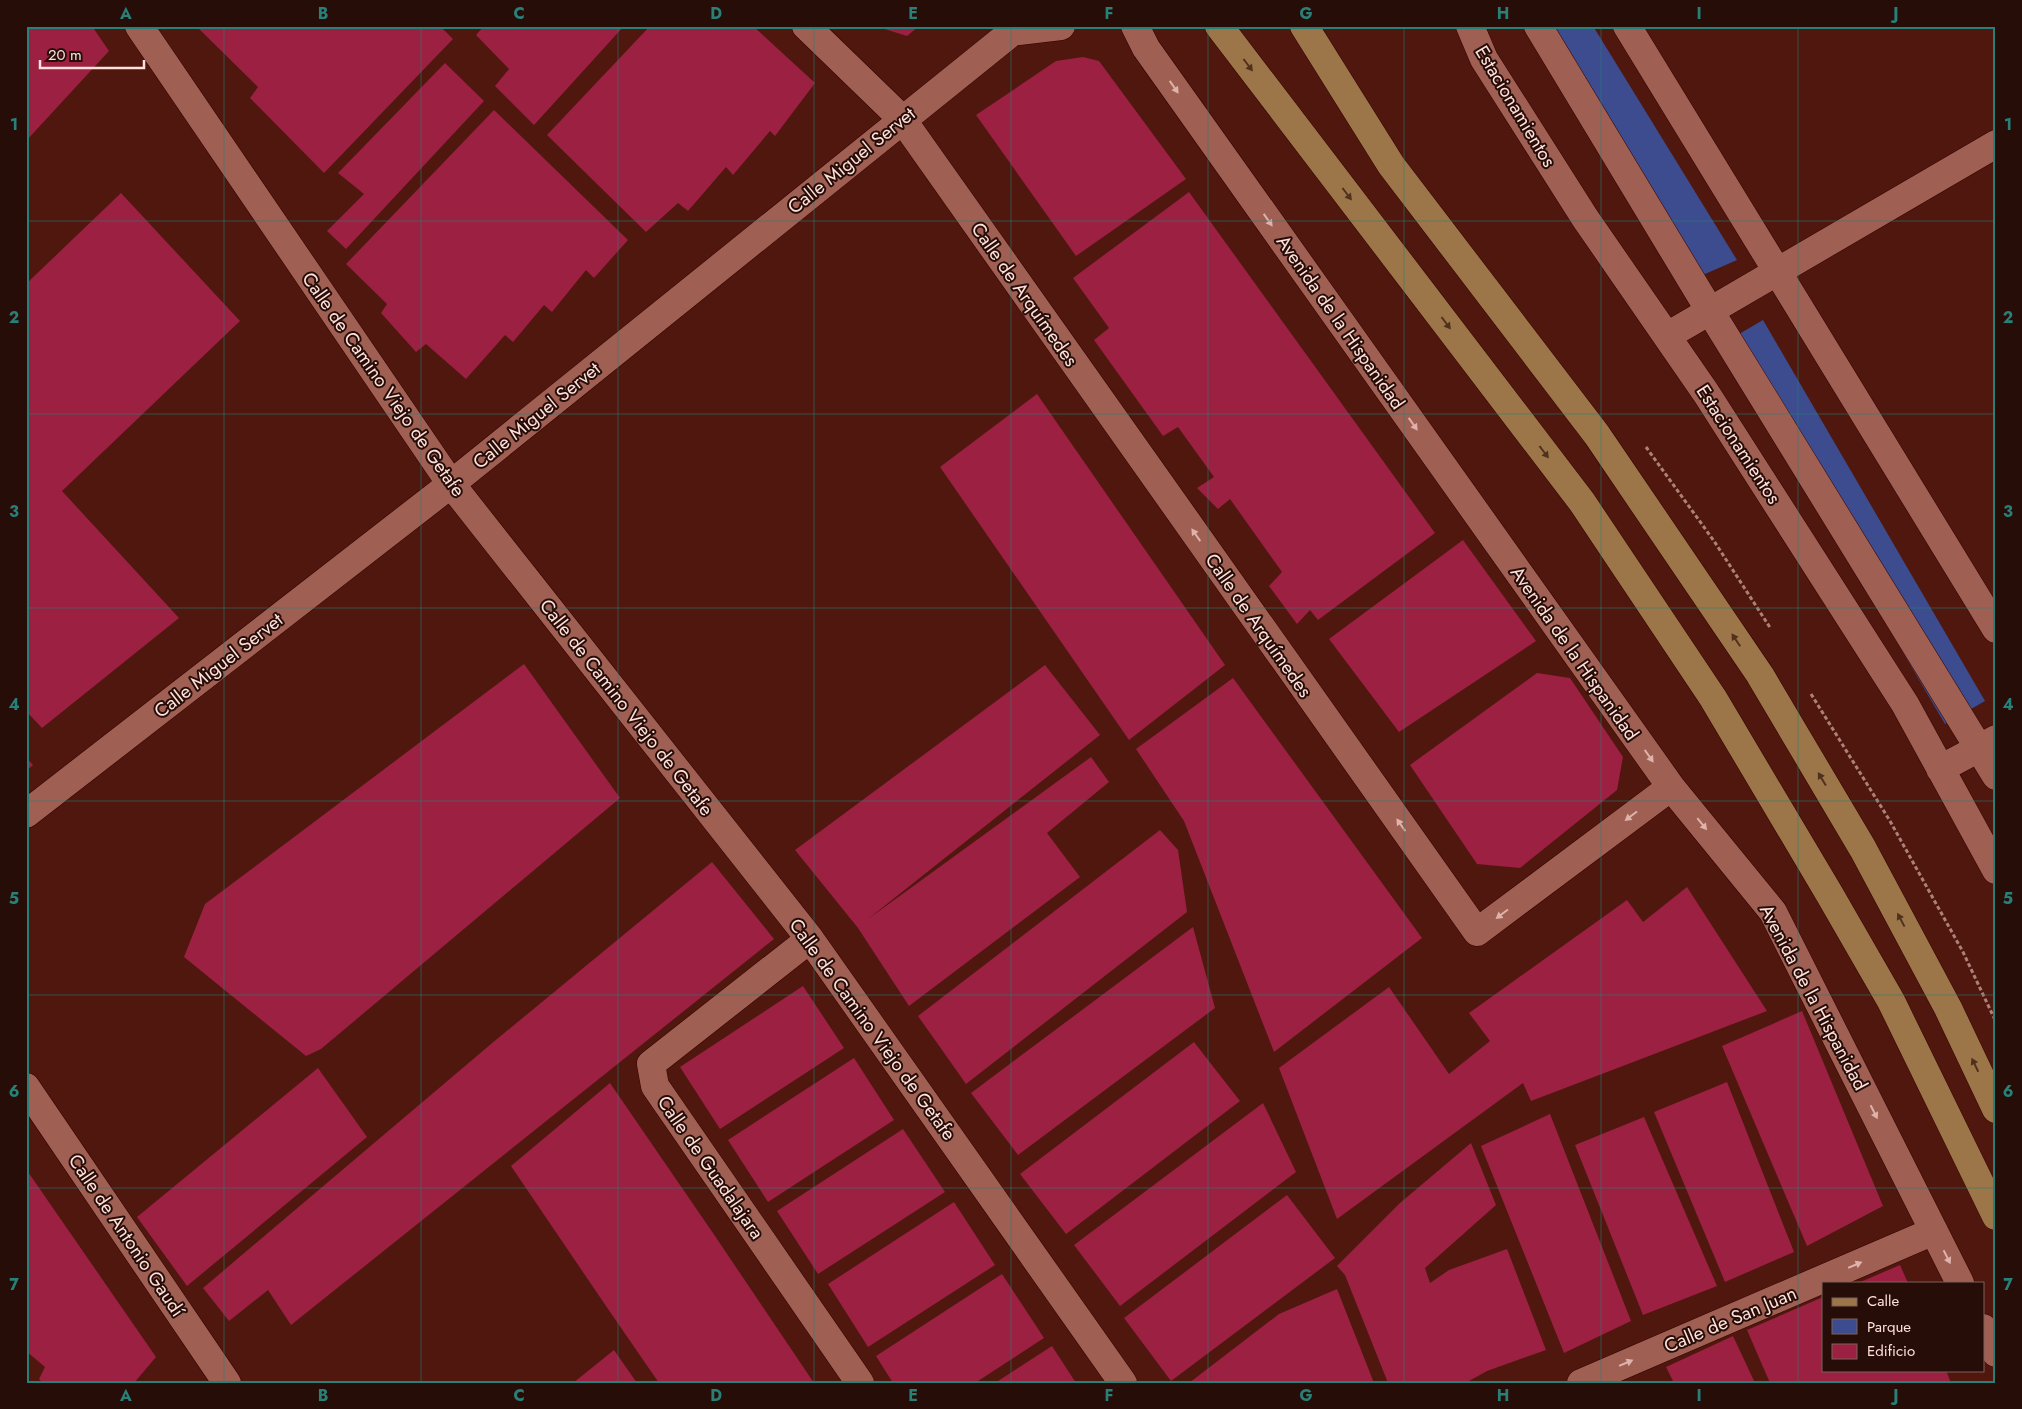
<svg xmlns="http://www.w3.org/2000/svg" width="2022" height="1409" font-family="Jost,sans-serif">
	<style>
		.green { fill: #3c4c8e }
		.building { fill: #9b2041 }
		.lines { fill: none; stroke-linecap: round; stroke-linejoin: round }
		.pedestrian-casing { stroke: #300; stroke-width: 29 }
		.minor-casing { stroke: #300; stroke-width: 29 }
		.primary-casing { stroke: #300; stroke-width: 29 }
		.path { stroke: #ad817a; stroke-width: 3; stroke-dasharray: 4 2.5; stroke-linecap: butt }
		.pedestrian { stroke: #a05f53; stroke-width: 28 }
		.minor { stroke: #a05f53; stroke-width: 28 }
		.primary { stroke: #9c7548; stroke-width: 28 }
		.oneway { fill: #4f311e }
		.oneway2 { fill: #deb3ab }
		.grid { fill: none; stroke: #278179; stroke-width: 1; stroke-opacity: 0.55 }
		.labels { text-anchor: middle; stroke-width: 4; stroke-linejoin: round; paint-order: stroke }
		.street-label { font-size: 19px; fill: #ffe0da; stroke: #260d08 }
		.neatline { fill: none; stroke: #278179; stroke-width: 2 }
		.grid-label { font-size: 16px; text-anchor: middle; font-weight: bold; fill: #278179 }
	</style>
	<rect width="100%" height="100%" fill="#50170e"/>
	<path class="green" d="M1534,26H1593L1737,260L1689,281Z
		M1763,320L1985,701L1945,724L1722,344Z"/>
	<path class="building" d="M26,26H92L109,51L26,141Z
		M196,26H440L453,39L324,173L250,98L258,87Z
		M484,26H624L534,125L495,86L509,69L476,35Z
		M650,26H753L815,83L775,136L770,131L733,175L726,167L688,211L678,203L646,232L547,135Z
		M875,26H919L907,36Z
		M1083,57L1099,61L1186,179L1076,256L976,115L1056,61Z
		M445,63L484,101L346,249L327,231L364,194L338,173Z
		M494,110L628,240L594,278L586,270L552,312L544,305L513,342L505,335L466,379L426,344L416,352L381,313L387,304L346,264Z
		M1189,192L1435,533L1318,620L1310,610L1297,624L1269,586L1282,572L1230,499L1218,509L1197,488L1214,477L1178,427L1163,436L1094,340L1109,328L1073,278Z
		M121,193L240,321L62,491L179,618L42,728L26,711V284Z
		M1037,394L1225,665L1129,740L940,467Z
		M1463,540L1536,641L1399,732L1329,639Z
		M524,664L620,798L321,1049L306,1056L184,957L205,904Z
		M1045,665L1100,735L868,919L1091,757L1109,782L1047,833L1080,877L909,1006L858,928L795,850Z
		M1537,673L1570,678L1623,757L1617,790L1520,868L1477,864L1410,765Z
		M1233,678L1422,938L1274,1052L1184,821L1136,749Z
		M26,757L33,765L26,771Z
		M1160,830L1178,850L1187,912L966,1084L918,1016Z
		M712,862L774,939L291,1325L268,1290L229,1321L203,1288L491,1044Z
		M1687,887L1767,1011L1531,1101L1523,1083L1337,1219L1279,1068L1389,987L1449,1074L1490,1041L1469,1013L1627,900L1643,922Z
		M1193,927L1215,1008L1018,1155L971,1093Z
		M803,986L844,1048L720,1129L680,1067Z
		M1802,1011L1883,1206L1807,1246L1722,1046Z
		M1194,1042L1240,1101L1066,1234L1020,1174Z
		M854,1058L894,1120L768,1202L728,1140Z
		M318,1068L367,1137L187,1286L137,1217Z
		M1727,1082L1794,1252L1725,1282L1654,1112Z
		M610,1083L715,1236L814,1383H659L608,1309L511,1166Z
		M1263,1103L1296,1172L1120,1306L1074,1245Z
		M1550,1114L1631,1321L1564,1353L1481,1146Z
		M1644,1117L1717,1286L1643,1315L1575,1145Z
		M903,1129L945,1192L818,1274L777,1211Z
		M1471,1143L1496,1205L1425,1268L1430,1283L1449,1270L1507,1249L1546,1350L1487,1371L1469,1381V1383H1388L1345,1275L1337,1266L1400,1203Z
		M26,1169L156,1357L134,1383H43L39,1379L45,1367L26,1351Z
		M1287,1195L1335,1258L1171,1381L1124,1318Z
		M954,1202L995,1265L868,1347L828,1284Z
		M1900,1265L1908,1283H1858Z
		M1002,1274L1044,1338L975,1383H893L876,1356Z
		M1337,1289L1374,1383H1189L1279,1314Z
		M1823,1297V1370H1946L1951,1383H1770L1747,1330Z
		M1733,1336L1755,1383H1674L1666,1367Z
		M1052,1346L1076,1383H995Z
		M614,1350L637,1383H573Z"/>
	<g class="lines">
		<defs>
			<path id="pedestrian" d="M1538,26L1710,311L1996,776
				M1627,26L1996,629"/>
			<path id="minor" d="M139,26L451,484L810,939L1123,1383
				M806,26L902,119L1477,932L1671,787
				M1135,26L1146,48L1671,787L1773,912L1960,1283
				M1470,26L1484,59L1585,218L1706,393L1905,704L1996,870
				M1012,32L1061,26
				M1667,336L1996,144
				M1940,769L1996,739
				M26,814L451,484L1012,32L1015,26
				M810,939L651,1064L655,1086L860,1383
				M26,1087L227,1383
				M1983,1328L1996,1353
				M1581,1383L1934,1231"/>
			<path id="primary" d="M1219,26L1582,502L1713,698L1830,895L1891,1001L1996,1216
				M1304,26L1391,165L1597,435L1760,675L1863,849L1948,1008L1996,1109"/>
		</defs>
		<use href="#pedestrian" class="pedestrian-casing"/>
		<use href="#minor" class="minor-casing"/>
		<use href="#primary" class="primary-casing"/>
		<path class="path" d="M1646,447L1714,541L1771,629
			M1811,694L1890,821L1963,952L1996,1022"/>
		<use href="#pedestrian" class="pedestrian"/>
		<use href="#minor" class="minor"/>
		<use href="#primary" class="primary"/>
	</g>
	<defs><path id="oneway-solid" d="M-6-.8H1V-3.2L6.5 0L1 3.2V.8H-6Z" transform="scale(1.25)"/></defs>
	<g class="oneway">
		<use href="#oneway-solid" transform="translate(1248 65) rotate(53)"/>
		<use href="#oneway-solid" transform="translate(1347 194) rotate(53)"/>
		<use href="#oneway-solid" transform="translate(1446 323) rotate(53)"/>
		<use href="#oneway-solid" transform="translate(1544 452) rotate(53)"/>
		<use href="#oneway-solid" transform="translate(1736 640) rotate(-124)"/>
		<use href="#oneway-solid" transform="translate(1822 779) rotate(-121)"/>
		<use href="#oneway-solid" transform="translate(1901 920) rotate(-118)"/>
		<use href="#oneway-solid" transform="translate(1975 1065) rotate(-116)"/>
	</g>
	<g class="oneway2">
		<use href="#oneway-solid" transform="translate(1174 87) rotate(55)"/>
		<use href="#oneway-solid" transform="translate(1268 220) rotate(55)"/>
		<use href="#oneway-solid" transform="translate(1413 424) rotate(55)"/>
		<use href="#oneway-solid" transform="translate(1196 535) rotate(-125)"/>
		<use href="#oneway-solid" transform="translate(1649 756) rotate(55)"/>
		<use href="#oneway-solid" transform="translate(1631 816) rotate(143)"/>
		<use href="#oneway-solid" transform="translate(1702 824) rotate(51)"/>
		<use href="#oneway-solid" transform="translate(1401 825) rotate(-125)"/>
		<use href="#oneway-solid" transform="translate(1502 914) rotate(143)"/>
		<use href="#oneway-solid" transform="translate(1874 1112) rotate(63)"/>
		<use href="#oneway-solid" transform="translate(1947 1257) rotate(63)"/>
		<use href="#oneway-solid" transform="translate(1855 1265) rotate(-23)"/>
		<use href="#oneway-solid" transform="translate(1626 1363) rotate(-23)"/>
	</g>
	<path class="grid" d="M224,26V1383M421,26V1383M618,26V1383M814,26V1383M1011,26V1383M1208,26V1383M1404,26V1383M1601,26V1383M1798,26V1383M26,221H1996M26,414H1996M26,608H1996M26,801H1996M26,995H1996M26,1188H1996"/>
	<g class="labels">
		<g class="street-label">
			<text transform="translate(1516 106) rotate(59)" y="7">Estacionamientos</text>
			<text transform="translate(851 160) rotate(-39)" y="7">Calle Miguel Servet</text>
			<text transform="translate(1025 294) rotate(55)" y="7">Calle de Arquímedes</text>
			<text transform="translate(1341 322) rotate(55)" y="7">Avenida de la Hispanidad</text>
			<text transform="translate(384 384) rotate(55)" y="7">Calle de Camino Viejo de Getafe</text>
			<text transform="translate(536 415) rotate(-39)" y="7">Calle Miguel Servet</text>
			<text transform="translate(1739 444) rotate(57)" y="7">Estacionamientos</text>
			<text transform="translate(1259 625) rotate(55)" y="7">Calle de Arquímedes</text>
			<text transform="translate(1575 653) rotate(55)" y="7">Avenida de la Hispanidad</text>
			<text transform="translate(218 665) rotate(-38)" y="7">Calle Miguel Servet</text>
			<text transform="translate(627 707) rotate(52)" y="7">Calle de Camino Viejo de Getafe</text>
			<text transform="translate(1814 997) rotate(62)" y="7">Avenida de la Hispanidad</text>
			<text transform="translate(873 1029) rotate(54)" y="7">Calle de Camino Viejo de Getafe</text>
			<text transform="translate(711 1167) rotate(55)" y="7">Calle de Guadalajara</text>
			<text transform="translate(127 1235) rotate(56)" y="7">Calle de Antonio Gaudí</text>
			<text transform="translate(1730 1319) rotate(-23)" y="7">Calle de San Juan</text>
		</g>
	</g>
	<rect width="2022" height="1409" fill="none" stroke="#260d08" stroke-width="55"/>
	<rect x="1822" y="1282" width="162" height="90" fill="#260d08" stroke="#7d615c"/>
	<rect x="1832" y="1298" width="25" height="8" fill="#9c7548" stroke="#7d615c"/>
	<text x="1867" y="1306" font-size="15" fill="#ffe0da">Calle</text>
	<rect x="1832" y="1319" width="25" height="15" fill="#3c4c8e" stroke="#7d615c"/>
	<text x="1867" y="1332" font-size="15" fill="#ffe0da">Parque</text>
	<rect x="1832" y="1344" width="25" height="15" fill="#9b2041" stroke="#7d615c"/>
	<text x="1867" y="1356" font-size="15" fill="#ffe0da">Edificio</text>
	<path d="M40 60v8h104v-8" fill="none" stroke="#ffe0da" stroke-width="2.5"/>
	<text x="48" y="60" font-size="15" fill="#ffe0da" stroke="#260d08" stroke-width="4" paint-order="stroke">20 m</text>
	<rect x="28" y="28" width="1966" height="1354" class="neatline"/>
	<g class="grid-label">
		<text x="126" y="19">A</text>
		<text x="323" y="19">B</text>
		<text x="519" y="19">C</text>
		<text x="716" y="19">D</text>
		<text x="913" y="19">E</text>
		<text x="1109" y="19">F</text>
		<text x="1306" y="19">G</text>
		<text x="1503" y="19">H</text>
		<text x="1699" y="19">I</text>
		<text x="1896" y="19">J</text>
		<text x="14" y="130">1</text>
		<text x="2008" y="130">1</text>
		<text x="14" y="323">2</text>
		<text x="2008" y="323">2</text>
		<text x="14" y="517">3</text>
		<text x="2008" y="517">3</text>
		<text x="14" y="710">4</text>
		<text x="2008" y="710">4</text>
		<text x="14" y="904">5</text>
		<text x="2008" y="904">5</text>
		<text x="14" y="1097">6</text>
		<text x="2008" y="1097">6</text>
		<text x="14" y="1290">7</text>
		<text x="2008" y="1290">7</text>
		<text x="126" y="1401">A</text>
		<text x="323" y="1401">B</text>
		<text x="519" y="1401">C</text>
		<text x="716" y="1401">D</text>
		<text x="913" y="1401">E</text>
		<text x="1109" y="1401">F</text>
		<text x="1306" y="1401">G</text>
		<text x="1503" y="1401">H</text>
		<text x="1699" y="1401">I</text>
		<text x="1896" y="1401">J</text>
	</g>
</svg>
